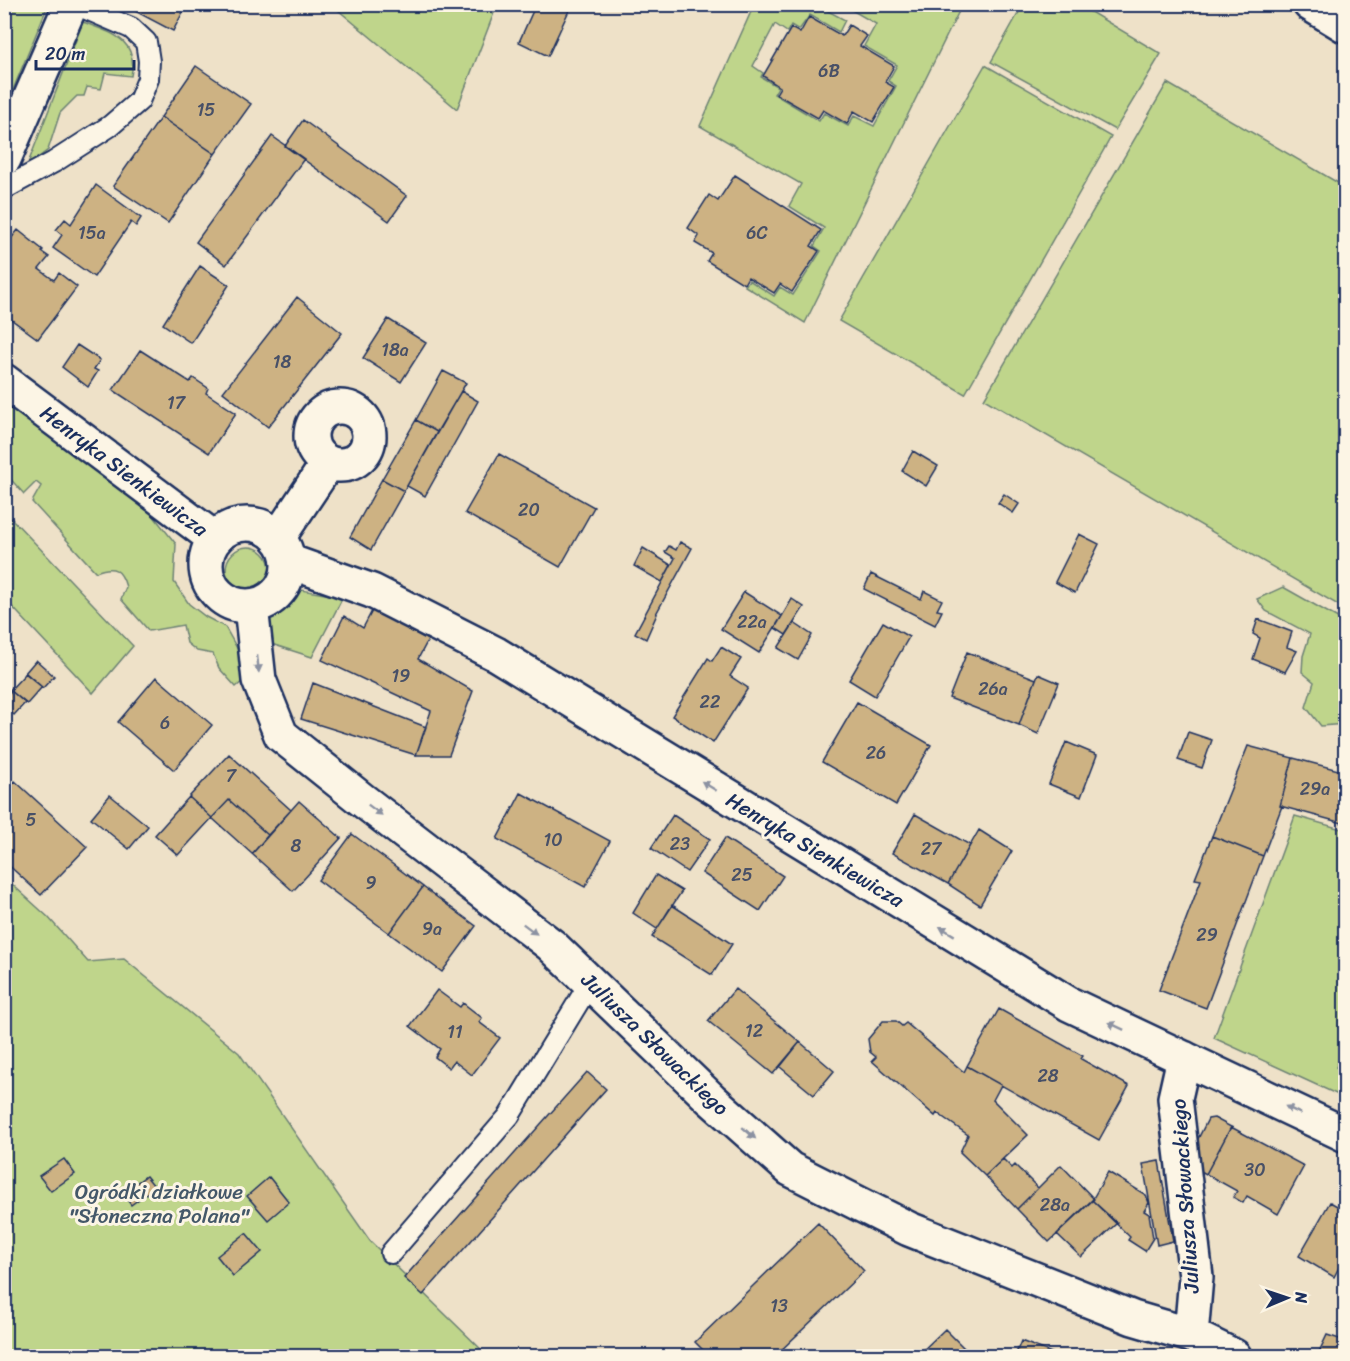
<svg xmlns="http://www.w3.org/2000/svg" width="1350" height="1361" font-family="Sriracha,sans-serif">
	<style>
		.green { fill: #bfd58b; stroke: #6d8274; stroke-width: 1.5 }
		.building { fill: #cdb283; stroke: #1b2f5e; stroke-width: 1.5 }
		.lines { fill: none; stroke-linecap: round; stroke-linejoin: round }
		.service-casing { stroke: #1b2f5e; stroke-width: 24 }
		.minor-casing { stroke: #1b2f5e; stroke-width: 38 }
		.service { stroke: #fcf5e5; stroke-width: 20 }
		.minor { stroke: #fcf5e5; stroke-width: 33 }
		.oneway { fill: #8c92a2 }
		.labels { text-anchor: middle; stroke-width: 6; stroke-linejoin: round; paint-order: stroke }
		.number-label { font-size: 18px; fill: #485067 }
		.street-label { font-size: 21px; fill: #1b2f5e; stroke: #fcf5e5 }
		.park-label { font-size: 21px; fill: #445869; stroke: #fcf5e5 }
	</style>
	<rect width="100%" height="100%" fill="#eee1c8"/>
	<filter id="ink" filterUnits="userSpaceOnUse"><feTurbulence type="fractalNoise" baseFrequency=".0167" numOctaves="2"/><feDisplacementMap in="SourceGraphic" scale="12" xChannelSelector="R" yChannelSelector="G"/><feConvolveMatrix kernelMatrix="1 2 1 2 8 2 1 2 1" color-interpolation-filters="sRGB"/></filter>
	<g filter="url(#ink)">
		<path class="green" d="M5,4L48,5L5,109L4,5Z
			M332,5H497L457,109Z
			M754,5H817L845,20L839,32L810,15L799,30L791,25L787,32L775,24L753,66L763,73L761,77L778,87L774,94L819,121L824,113L848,126L854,116L874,126L896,86L888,81L897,65L864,46L876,24L843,5H962L805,323L745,286L749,280L774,296L780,287L793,295L821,251L814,246L824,228L789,206L801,184L700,126Z
			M1023,5H1079L1161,54L1115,130L991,62Z
			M83,22C111,33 139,39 131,76L105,73L101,89L87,87L84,96H77L60,113L48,150L27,166Z
			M985,65L1111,137L965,394L839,321Z
			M1167,83L1345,187V609L984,399Z
			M4,402L152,514L176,544L174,582L189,604L206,617L225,627L243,659L244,680L236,687L219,668L213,654L197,651L187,643L183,625L149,631L121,599L126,587C121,569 114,565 96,572L32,502L41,486L36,482L24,494L5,473Z
			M11,518L133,646L93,693L5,599V526Z
			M226 569a22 22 0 1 1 44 0a22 22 0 1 1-44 0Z
			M1283,587L1345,622V724L1321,726L1306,707L1314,682L1302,672L1303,656L1310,634L1266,611L1257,599Z
			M301,590L343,597L312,657L268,643L267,622C271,617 275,617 280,613C289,607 292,595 301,590Z
			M1295,816L1345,830L1346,1043L1336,1067L1345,1071V1098L1214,1038Z
			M4,877L48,917L88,962L124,959L239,1053L370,1241L488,1356H5Z"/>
		<path class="building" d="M136,4H179L185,8L173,31L133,10Z
			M536,4H572L548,56L519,42Z
			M809,17L842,36L849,25L867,36L860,46L894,66L885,82L894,87L873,122L854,111L847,124L823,110L818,118L776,94L780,87L763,76L791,28L800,33Z
			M196,66L251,104L215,154L161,117Z
			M161,117L215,154L168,223L113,186Z
			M303,120L407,196L389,221L285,146Z
			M272,136L304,159L226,265L196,242Z
			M735,175L821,230L811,246L819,251L792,292L780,284L774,293L748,277L744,284L707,261L712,253L695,243L699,236L688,228L709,195L718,201Z
			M96,185L141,218L136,226L131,222L94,277L53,248L62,235L56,230L65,219L71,224Z
			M18,230L43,250L42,252L49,257L39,269L54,280L59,273L77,287L38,339L4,314V247Z
			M200,266L229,285L191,343L163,324Z
			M297,297L342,333L268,427L223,392Z
			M388,319L426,343L401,382L363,358Z
			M77,345L100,360L94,369L98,371L88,387L62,367Z
			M140,350L190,382L193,378L208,388L206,393L236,413L209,453L113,390Z
			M443,371L466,383L437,432L416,420Z
			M461,391L478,401L425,496L407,486Z
			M416,420L437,432L404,491L382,479Z
			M913,451L938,466L926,486L902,471Z
			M499,454L594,507L560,567L465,513Z
			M382,479L404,491L371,550L350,537Z
			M1004,494L1019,504L1013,513L998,503Z
			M1079,534L1099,544L1075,593L1055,582Z
			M680,542L692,548L656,614H657L646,639L635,633L675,558L665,552L669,546L676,550Z
			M643,548L671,565L662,582L634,566Z
			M871,574L921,599L924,591L942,600L937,610L942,611L935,625L864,589Z
			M744,592L782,616L759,653L721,629Z
			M792,599L804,607L786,635L775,628Z
			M373,609L428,640L418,659L473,691L449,755H416L431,711L322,660L344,616L363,628Z
			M1258,619L1292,632L1287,647L1297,651L1285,672L1253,659L1260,638L1253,634Z
			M883,622L909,637L875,696L849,680Z
			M794,623L812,635L798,660L778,648Z
			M721,647L741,659L730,676L748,688L713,743L672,716L708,658L712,661Z
			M967,652L1036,679L1019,725L949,698Z
			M36,660L54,676L43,688L25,673Z
			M26,673L42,687L27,704L10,690Z
			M1038,674L1059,683L1038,734L1019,725Z
			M156,677L212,725L174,770L118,722Z
			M313,683L426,727L416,755L301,719Z
			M11,691L25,703L14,715L4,706V698Z
			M857,702L931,745L896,805L822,762Z
			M1188,732L1212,740L1202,768L1178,760Z
			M1066,742L1097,755L1081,797L1049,784Z
			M1248,746L1293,758L1280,806H1282L1263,856L1212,836Z
			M229,754L291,810L268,835L229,800L212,818L189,797Z
			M1293,758L1346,772V824L1280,806Z
			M15,781L87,847L41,895L4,861V793Z
			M521,793L610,841L585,887L497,839Z
			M110,795L148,826L129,849L91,818Z
			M189,797L212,818L178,855L155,835Z
			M229,800L268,835L252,854L212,818Z
			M299,801L341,838L293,891L252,854Z
			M915,814L970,845L948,884L892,853Z
			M673,815L710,839L687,872L651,848Z
			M979,830L1012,851L980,905L948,884Z
			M352,834L423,887L389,933L318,880Z
			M1212,836L1263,856L1206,1008L1159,990L1201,880L1195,879Z
			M725,838L783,876L760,911L702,873Z
			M656,875L682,891L657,929L633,913Z
			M423,887L476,926L442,972L389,933Z
			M672,905L732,944L712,975L652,937Z
			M735,989L800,1042L773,1074L708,1021Z
			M437,990L460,1007L463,1003L482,1018L479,1022L500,1038L472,1075L454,1061L449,1068L435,1057L440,1049L410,1026Z
			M999,1009L1083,1056L1081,1059L1129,1086L1099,1140L967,1066Z
			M883,1021H896L902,1026L906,1023L964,1072L967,1066L1001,1085L993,1100L1028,1135L985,1176L960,1152L968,1135L937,1113L935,1116L872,1061L876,1057L870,1052L868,1039Z
			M800,1042L834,1071L814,1095L780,1067Z
			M587,1072L606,1089L423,1295L404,1278Z
			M1214,1118L1231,1127L1206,1174L1194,1167L1192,1151L1208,1119Z
			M1231,1127L1304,1166L1278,1214L1247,1196L1243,1203L1233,1197L1237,1191L1206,1174Z
			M64,1159L75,1174L51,1191L39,1176Z
			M1003,1159L1012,1168L1015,1165L1038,1188L1017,1209L985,1176Z
			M1159,1161L1173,1241L1157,1245L1143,1164Z
			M1061,1165L1094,1199L1049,1242L1017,1209Z
			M1108,1172L1146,1195L1149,1203L1144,1211L1149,1214L1153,1238L1145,1251L1128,1240L1130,1237L1092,1200Z
			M146,1176L155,1187L131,1205L122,1193Z
			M269,1177L289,1202L268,1220L247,1196Z
			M1092,1200L1117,1223L1081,1257L1057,1234Z
			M1330,1202L1346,1211V1254L1334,1277L1299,1256Z
			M818,1223L864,1271L775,1356H709L695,1342Z
			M246,1233L262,1252L233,1276L217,1256Z
			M945,1329L972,1356H917Z
			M1327,1335L1346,1341V1356H1317Z
			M1021,1341L1059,1356H1015Z"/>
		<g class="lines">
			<defs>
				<path id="service" d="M4,189L54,162L110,126L139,101L148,79L149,61L146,42L131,28L75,4
					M391,1253L509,1116L590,983"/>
				<path id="minor" d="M1310,4L1346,26
					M4,159L71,4
					M4,381L215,539
					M311 436a29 29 0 1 1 58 0a29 29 0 1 1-58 0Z
					M206 565a41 41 0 1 1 82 0a41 41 0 1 1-82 0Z
					M278,538L328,463
					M288,561L372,591L496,654L1069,1004L1346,1135
					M251,606L259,680L281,735L361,799L551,945L711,1099L790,1169L909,1229L1133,1318L1191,1335L1234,1356
					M1184,1058L1175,1098L1196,1277L1191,1335"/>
			</defs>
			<use href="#service" class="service-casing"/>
			<use href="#minor" class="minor-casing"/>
			<use href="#service" class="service"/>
			<use href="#minor" class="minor"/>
		</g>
		<defs><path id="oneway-solid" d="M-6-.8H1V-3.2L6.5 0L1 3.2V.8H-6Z" transform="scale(1.5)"/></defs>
		<g class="oneway">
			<use href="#oneway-solid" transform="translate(258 664) rotate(84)"/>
			<use href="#oneway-solid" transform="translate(709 786) rotate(-148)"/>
			<use href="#oneway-solid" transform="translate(375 810) rotate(37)"/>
			<use href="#oneway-solid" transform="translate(530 929) rotate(37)"/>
			<use href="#oneway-solid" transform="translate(947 931) rotate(-149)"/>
			<use href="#oneway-solid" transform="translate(1116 1026) rotate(-155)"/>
			<use href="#oneway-solid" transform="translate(1293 1110) rotate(-154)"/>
			<use href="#oneway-solid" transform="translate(749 1133) rotate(41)"/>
		</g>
	</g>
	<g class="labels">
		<g class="number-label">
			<text x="829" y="77">6B</text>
			<text x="206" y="116">15</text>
			<text x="92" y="239">15a</text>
			<text x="757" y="239">6C</text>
			<text x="395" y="356">18a</text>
			<text x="282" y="368">18</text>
			<text x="176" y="409">17</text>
			<text x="529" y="516">20</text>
			<text x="752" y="628">22a</text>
			<text x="401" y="682">19</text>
			<text x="993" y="695">26a</text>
			<text x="710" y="708">22</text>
			<text x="165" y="729">6</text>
			<text x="876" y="759">26</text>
			<text x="231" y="782">7</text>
			<text x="1315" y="795">29a</text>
			<text x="31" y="826">5</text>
			<text x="553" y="846">10</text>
			<text x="680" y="850">23</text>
			<text x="296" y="852">8</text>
			<text x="931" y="855">27</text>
			<text x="742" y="881">25</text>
			<text x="371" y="889">9</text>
			<text x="432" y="935">9a</text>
			<text x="1207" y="941">29</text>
			<text x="754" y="1037">12</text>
			<text x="455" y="1038">11</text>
			<text x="1048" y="1082">28</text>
			<text x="1255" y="1176">30</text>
			<text x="1055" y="1211">28a</text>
			<text x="779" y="1312">13</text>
		</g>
		<g class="street-label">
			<text transform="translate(124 471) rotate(37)" y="7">Henryka Sienkiewicza</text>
			<text transform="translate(815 850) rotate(31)" y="7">Henryka Sienkiewicza</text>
			<text transform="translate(655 1044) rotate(44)" y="7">Juliusza Słowackiego</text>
			<text transform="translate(1185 1196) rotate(-94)" y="7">Juliusza Słowackiego</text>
		</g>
		<g class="park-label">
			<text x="159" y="1199">Ogródki działkowe<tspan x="159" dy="24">"Słoneczna Polana"</tspan></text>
		</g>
	</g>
	<rect width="1350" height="1361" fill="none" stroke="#fcf5e5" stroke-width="24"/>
	<rect x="12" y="12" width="1326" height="1337" fill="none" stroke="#1b2f5e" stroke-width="2" filter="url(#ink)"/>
	<g transform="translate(1287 1298) rotate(88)" stroke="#fcf5e5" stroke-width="4.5" paint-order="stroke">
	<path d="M0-4.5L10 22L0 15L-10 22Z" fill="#1b2f5e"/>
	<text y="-9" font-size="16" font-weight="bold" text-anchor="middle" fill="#1b2f5e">N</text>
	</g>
	<path d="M36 60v9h98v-9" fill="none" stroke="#1b2f5e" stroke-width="3"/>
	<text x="45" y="60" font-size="18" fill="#1b2f5e" stroke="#fcf5e5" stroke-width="4.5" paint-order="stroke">20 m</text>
</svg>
